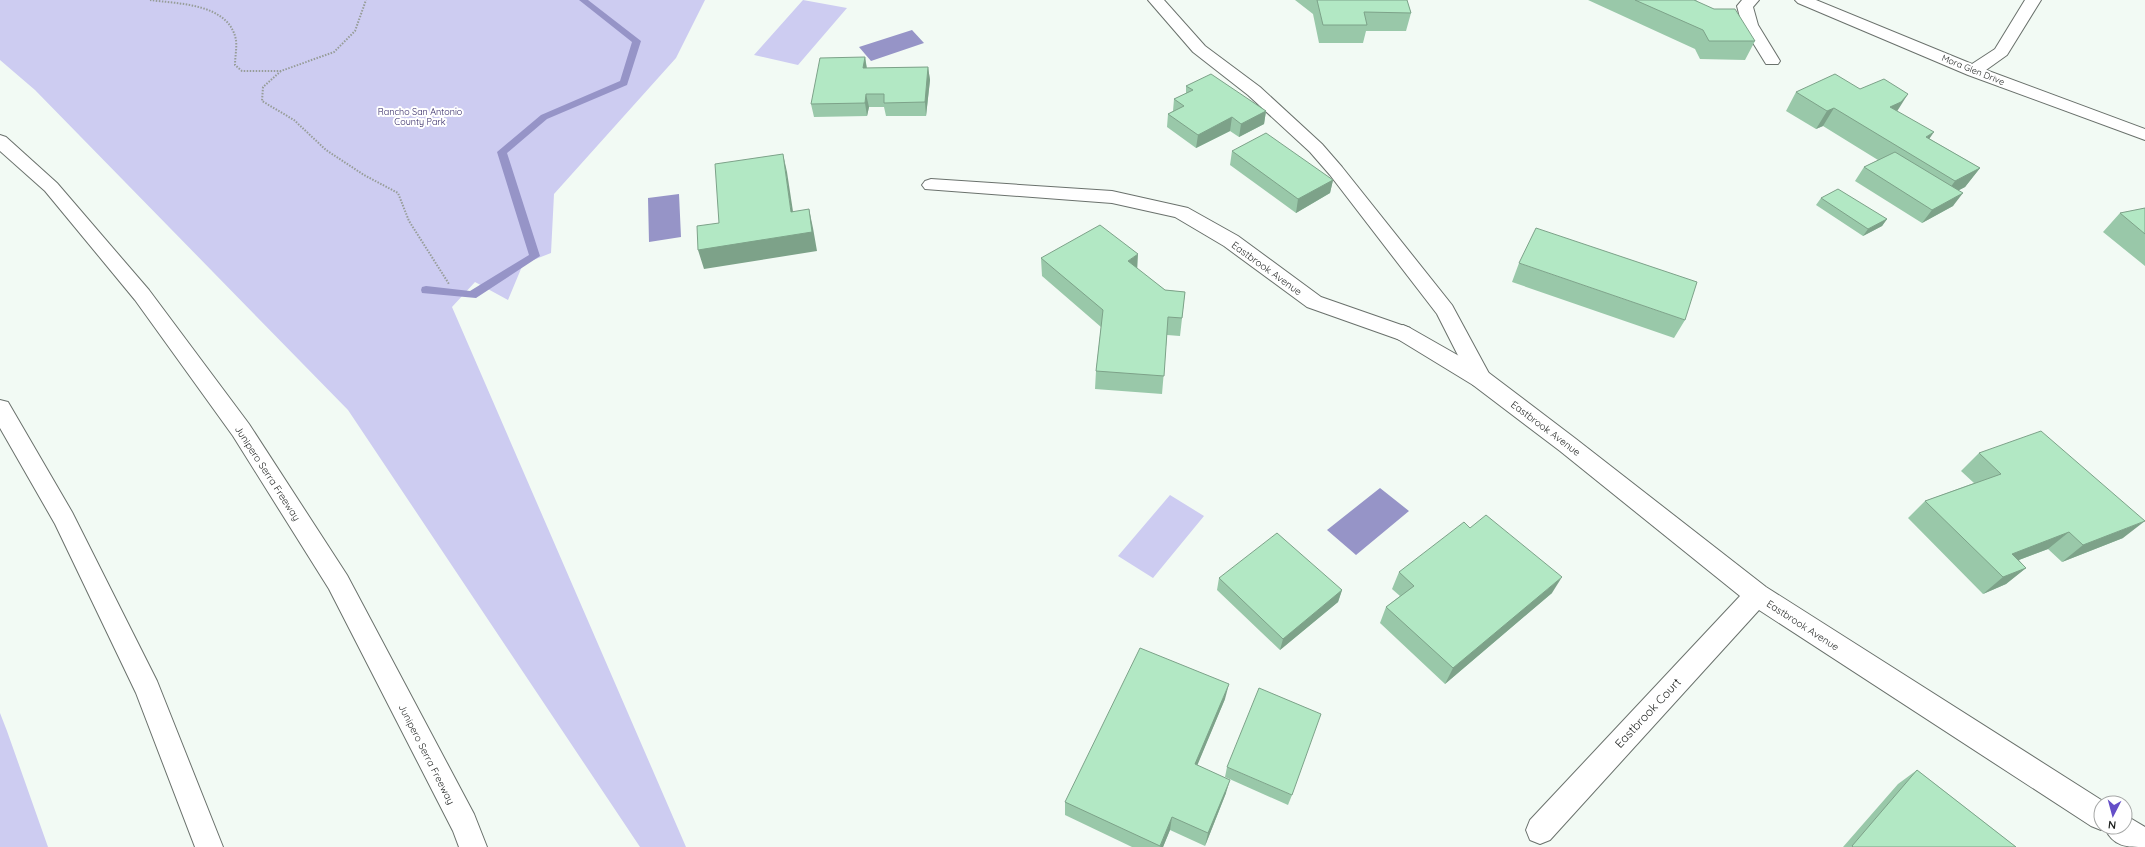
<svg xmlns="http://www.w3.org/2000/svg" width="2145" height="847" font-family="Quicksand,sans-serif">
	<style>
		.green { fill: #cdccf1 }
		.water { fill: #9694c7 }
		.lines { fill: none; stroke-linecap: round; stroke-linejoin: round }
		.stream { fill: #9694c7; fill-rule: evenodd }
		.lane-casing { stroke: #6a716c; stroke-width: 2 }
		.street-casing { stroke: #6a716c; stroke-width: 2 }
		.highway-casing { stroke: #6a716c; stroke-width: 2 }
		.path { stroke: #979d99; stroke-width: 2; stroke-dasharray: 1.5 1.5; stroke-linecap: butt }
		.lane { fill: #fff; fill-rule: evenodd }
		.street { fill: #fff; fill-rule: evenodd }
		.highway { fill: #fff; fill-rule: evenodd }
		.wall { fill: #99c8a9 }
		.shaded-wall { fill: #7da289 }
		.building { fill: #b2e8c4; stroke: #7da289 }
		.labels { text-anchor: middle; stroke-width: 4; stroke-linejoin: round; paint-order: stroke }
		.far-street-label { font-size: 9px; fill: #1f2220; stroke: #fff }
		.far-park-label { font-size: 9px; fill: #312664; stroke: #fff }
		.street-label { font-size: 10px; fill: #1f2220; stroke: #fff }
		.near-street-label { font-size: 12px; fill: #1f2220; stroke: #fff }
	</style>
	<rect width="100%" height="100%" fill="#f2faf4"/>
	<path class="green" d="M0,0H705L676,58L554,194L551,253L523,264L508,300L475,282L452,307L686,847H640L348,410L35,90L0,60Z
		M803,0L847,8L798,65L754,55Z
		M1170,495L1204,516L1153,578L1118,556Z
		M0,713L7,731L48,847H0Z"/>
	<path class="water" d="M912,30L924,43L871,61L859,47Z
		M679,194L681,237L649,242L648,198Z
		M1380,488L1409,511L1356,555L1327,530Z"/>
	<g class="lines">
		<path class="stream" d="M579,0H588L641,41L627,85L547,119L507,153L540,256L476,298L422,293L421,290L422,287L426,286L470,291L529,255L497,152L541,115L620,81L632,42Z"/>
		<defs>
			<path id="lane" d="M1148,0H1164L1205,46L1260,87L1322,144L1342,167L1452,305L1492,379L1489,385L1481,387L1473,385L1437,314L1330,175L1310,152L1248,95L1193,52Z
				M1742,0H1759L1753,7L1758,25L1780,61L1778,64H1766L1742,25L1737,6Z
				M931,179L1112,191L1188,208L1238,236L1321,297L1410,328L1413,333L1410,338L1403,341L1307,307L1224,246L1175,217L1112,203L925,189L922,185L925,181Z"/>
			<path id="street" d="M1795,0H1816L1972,64L1995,49L2025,0H2041L2007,55L1986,70L2145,129V140L1968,75L1798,3Z
				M1403,325L1410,328L1489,373L1576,439L1766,587L2106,803H2101V827H2125V815L2145,827V847C2127,847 2113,847 2105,828L2101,830L2091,826L1759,610L1550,840L1540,844L1530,840L1526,830L1530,820L1740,596L1560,451L1473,385L1396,338L1393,333L1396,328Z"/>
			<path id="highway" d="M0,135L6,137L57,183L149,290L249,424L347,575L474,814L487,847H459L453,831L329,589L233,436L135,300L45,191L0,151Z
				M0,400L8,402L72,512L157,681L223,847H195L136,693L55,524L0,428Z"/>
		</defs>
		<use href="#lane" class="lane-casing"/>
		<use href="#street" class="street-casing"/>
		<use href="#highway" class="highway-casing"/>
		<path class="path" d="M150,0C178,4 229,3 236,40C237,48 235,57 235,65L242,71H281L334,52L355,31L366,0
			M281,71L263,87L262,101L294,120L326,150L364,175L398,193L409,221L449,284"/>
		<use href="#lane" class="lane"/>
		<use href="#street" class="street"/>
		<use href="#highway" class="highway"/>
	</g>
	<path class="wall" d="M1295,0H1407L1411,13L1406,31H1366L1363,43H1319L1313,14Z
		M1588,0H1697L1696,1L1755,41L1745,60L1700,59L1695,49Z
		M865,57L867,68L928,67L930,80L926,116H886L884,107H869L867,116L814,117L811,104Z
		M1186,86L1266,111L1264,124L1239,137L1230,131L1196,148L1167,127L1168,114L1173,111L1174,99L1186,94Z
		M1796,92L1897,111L1930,139L1980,168L1965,187L1959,190L1953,206L1922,223L1855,181L1864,167L1878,160L1823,126L1816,129L1786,111Z
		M1232,151L1333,180L1330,193L1296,213L1230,165Z
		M1821,198L1887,219L1882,226L1863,236L1816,205Z
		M2145,208V266L2103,232L2120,213Z
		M1041,258L1137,269L1165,290L1185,292L1180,336L1167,335L1162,394L1095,389L1096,371L1101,327L1042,276Z
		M1519,263L1685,320L1674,338L1512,282Z
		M1979,453L2123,538L2062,562L2048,549L2019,560L2026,568L2006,584L1983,594L1908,518L1925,501L1974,483L1961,471Z
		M1399,572L1552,593L1445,684L1380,623L1386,607L1400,596L1392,589Z
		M1219,578L1342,590L1338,602L1280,650L1217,590Z
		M1225,699L1197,765L1226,793L1205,846L1170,830L1163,847H1132L1065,815V802Z
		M1227,767L1292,795L1288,805L1225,777Z
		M1917,770L2016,847H1843L1898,784Z"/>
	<path class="shaded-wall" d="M865,57L867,71L863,68Z
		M928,67L930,80L926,116L925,102Z
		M866,94L869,107L867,116L865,103Z
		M1908,94L1896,113L1890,107Z
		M1834,108L1823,126L1816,129L1827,111Z
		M1266,111L1264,124L1239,137L1241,124Z
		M1232,117L1230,131L1196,148L1198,135Z
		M1934,132L1921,151L1926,137Z
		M783,154L787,172L796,231L791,212Z
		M1980,168L1965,187L1942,199L1955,181Z
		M1333,180L1330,193L1296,213L1298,199Z
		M1963,193L1953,206L1922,223L1932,210Z
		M809,209L813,228L817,251L704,269L698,250Z
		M1887,219L1882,226L1863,236L1868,229Z
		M1138,254L1137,273L1128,261Z
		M2145,521L2123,538L2062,562L2083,545Z
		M2069,532L2048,549L1995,569L2012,554Z
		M2026,568L2006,584L1983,594L2003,577Z
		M1562,577L1552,593L1445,684L1453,668Z
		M1342,590L1338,602L1280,650L1283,639Z
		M1229,684L1225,699L1192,778L1195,764Z
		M1230,780L1226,793L1205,846L1208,833Z
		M1172,817L1170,830L1163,847H1160Z"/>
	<path class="building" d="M1317,0H1407L1411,13L1364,12L1367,25H1323Z
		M1635,0H1694L1714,9H1735L1755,41H1709L1703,30Z
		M865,57L863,68L928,67L925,102L884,103V94H866L865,103L811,104L820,58Z
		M1211,74L1266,111L1241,124L1232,117L1198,135L1168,114L1184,106L1174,99L1193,90L1186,86Z
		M1835,74L1860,89L1884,79L1908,94L1901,102L1890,107L1934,132L1926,137L1980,168L1955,181L1834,108L1827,111L1796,92Z
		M1266,133L1333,180L1298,199L1232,151Z
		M1895,152L1963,193L1932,210L1864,167Z
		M783,154L791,212L809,209L812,232L698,250L697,226L719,223L715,164Z
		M1838,189L1887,219L1868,229L1821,198Z
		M2145,208V234L2120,213Z
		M1100,225L1138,254L1128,261L1165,290L1185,292L1182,318L1168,317L1164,376L1096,371L1103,310L1041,258Z
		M1536,228L1697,282L1685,320L1519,263Z
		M2041,431L2145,521L2083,545L2069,532L2012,554L2026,568L2003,577L1925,501L2001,474L1979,453Z
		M1486,515L1562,577L1453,668L1386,607L1414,586L1399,572L1464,522L1470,528Z
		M1277,533L1342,590L1283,639L1219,578Z
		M1140,648L1229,684L1195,764L1230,780L1208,833L1172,817L1160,846L1065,802Z
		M1259,688L1321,714L1292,795L1227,767Z
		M1917,770L2016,847H1853L1852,846Z"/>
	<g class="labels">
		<g class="far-street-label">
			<text transform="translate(1973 70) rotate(22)" y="3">Mora Glen Drive</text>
		</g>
		<g class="far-park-label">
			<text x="420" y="115">Rancho San Antonio<tspan x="420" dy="10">County Park</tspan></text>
		</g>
		<g class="street-label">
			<text transform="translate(1267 268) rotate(36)" y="4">Eastbrook Avenue</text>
			<text transform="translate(1546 428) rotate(37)" y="4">Eastbrook Avenue</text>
			<text transform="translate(268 473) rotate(57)" y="4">Junipero Serra Freeway</text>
			<text transform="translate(1803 625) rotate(33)" y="4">Eastbrook Avenue</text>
			<text transform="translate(427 754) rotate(63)" y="4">Junipero Serra Freeway</text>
		</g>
		<g class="near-street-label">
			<text transform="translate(1648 713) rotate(-47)" y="4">Eastbrook Court</text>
		</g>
	</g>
	<g transform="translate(2113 815) rotate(186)"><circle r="19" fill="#ffffff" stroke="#a5a7a6"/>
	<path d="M0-3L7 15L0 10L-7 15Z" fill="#654fc8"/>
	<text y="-6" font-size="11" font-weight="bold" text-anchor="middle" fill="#1f2220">N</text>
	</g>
</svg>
